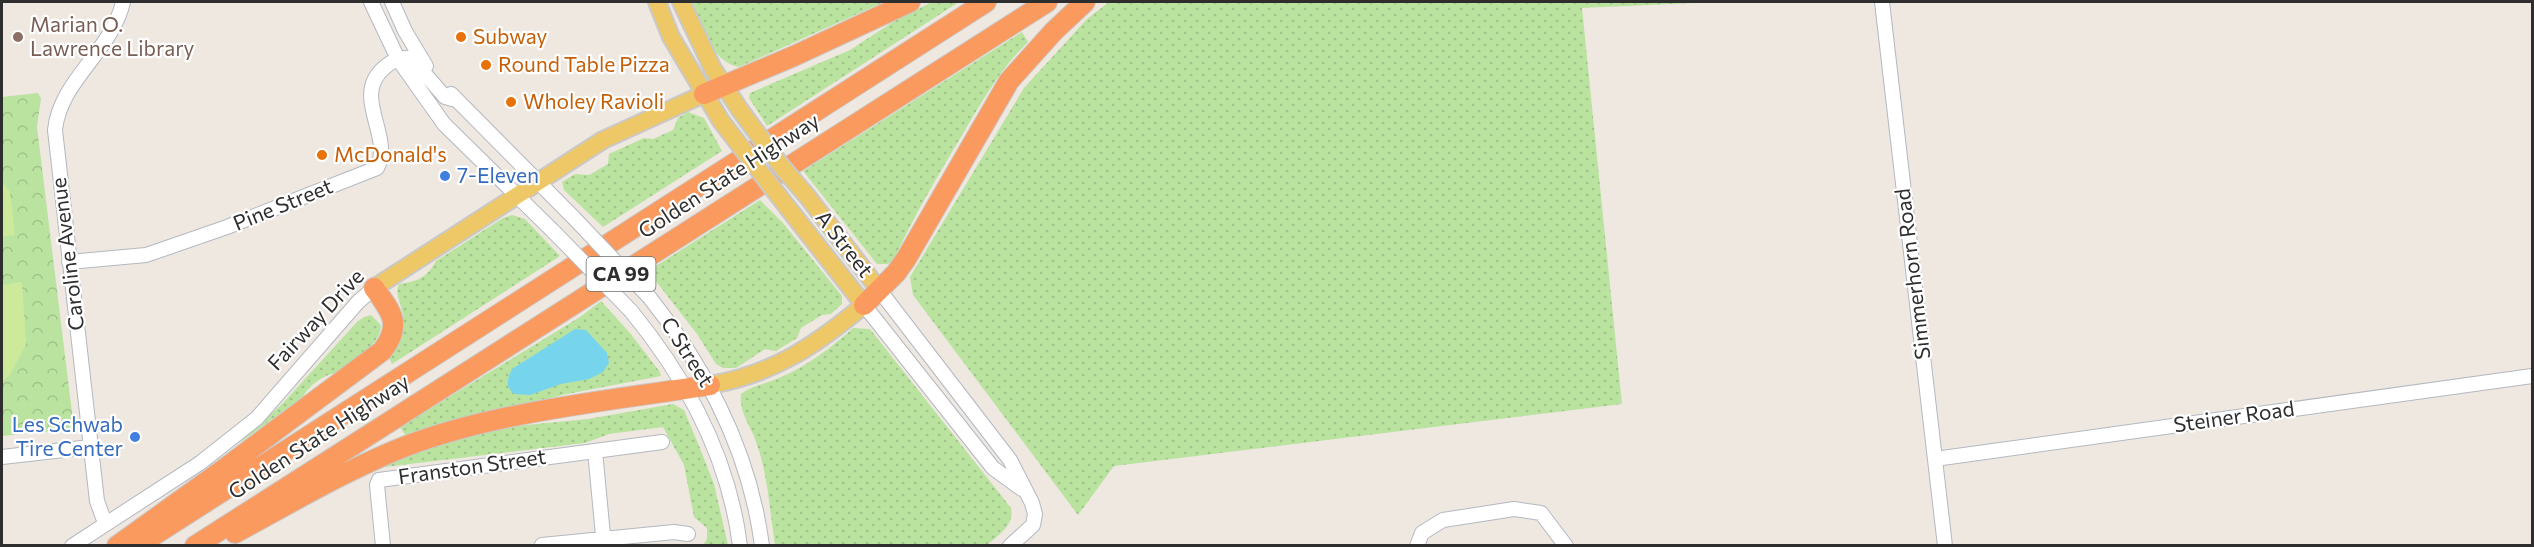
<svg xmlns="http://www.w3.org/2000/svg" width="2534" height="547" font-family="Commissioner,sans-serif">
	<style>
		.grass { fill: url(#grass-dots) }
		.park { fill: url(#park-crowns) }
		.pitch { fill: #cdea9b }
		.water { fill: #77d4ed }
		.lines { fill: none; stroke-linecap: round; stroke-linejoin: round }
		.minor-casing { stroke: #b4b8c0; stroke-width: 16 }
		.major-casing { stroke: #c9c9c9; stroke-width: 20 }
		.highway-casing { stroke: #c9c9c9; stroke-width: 22 }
		.minor { stroke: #fff; stroke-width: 14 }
		.major { stroke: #eec766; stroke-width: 16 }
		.highway { stroke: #fb9a5f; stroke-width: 20 }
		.minor-bridge-casing { stroke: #b4b8c0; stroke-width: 16; stroke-linecap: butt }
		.major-bridge-casing { stroke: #c9c9c9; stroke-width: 20; stroke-linecap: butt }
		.minor-bridge { stroke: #fff; stroke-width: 14 }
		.major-bridge { stroke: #eec766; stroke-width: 16 }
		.education-dot { fill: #8d6e63; stroke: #fff; stroke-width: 2 }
		.food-dot { fill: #e8710a; stroke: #fff; stroke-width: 2 }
		.shop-dot { fill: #3f7fe0; stroke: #fff; stroke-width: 2 }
		.labels { text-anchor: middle; stroke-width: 4.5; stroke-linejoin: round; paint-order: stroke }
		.shield { fill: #fff; stroke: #6d6d6d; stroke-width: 1.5 }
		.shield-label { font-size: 20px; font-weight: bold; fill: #2e2e2e }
		.education-label { font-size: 21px; fill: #785e54; stroke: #fff; text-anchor: start }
		.food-label { font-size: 21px; fill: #c56008; stroke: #fff; text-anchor: start }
		.shop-label { font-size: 21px; fill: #366cbe; stroke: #fff; text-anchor: start }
		.street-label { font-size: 21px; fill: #2e2e2e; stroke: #fff }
	</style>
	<defs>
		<pattern id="grass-dots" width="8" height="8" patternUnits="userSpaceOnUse" patternTransform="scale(1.5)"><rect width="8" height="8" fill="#bae39f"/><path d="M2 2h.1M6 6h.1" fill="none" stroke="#a0c389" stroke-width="1.8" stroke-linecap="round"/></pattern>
		<pattern id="park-crowns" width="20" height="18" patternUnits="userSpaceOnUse" patternTransform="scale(1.5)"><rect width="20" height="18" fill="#bae39f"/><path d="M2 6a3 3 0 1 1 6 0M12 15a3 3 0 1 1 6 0" fill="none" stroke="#a0c389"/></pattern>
	</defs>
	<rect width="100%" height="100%" fill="#eee8e1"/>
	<path class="grass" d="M692,2H884L739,67C711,62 702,25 692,2Z
		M932,2H959L767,126L749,98L750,93L850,50L896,20Z
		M1109,2H1716L1582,8L1622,404L1114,466L1078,515L913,295L910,277L1024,88L1087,19Z
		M1022,32L1028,42C1000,69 981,103 961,137C937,177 914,216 894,259L888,264H877L803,171Z
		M688,112L704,118L722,151L603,227L564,190L562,182L575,174L589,175L608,164L609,154L644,138L653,139L673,130L678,118Z
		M760,200L783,223L842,296V304L831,314L822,315L801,328L797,338L776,351L765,349L736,368H723L716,364L697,334L648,271Z
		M512,215L525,219L560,256L392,364L388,355C400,340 407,326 401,307C399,298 395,293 399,284C417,281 426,279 436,261L503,218Z
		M601,301L630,333L660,372L661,376L562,395L407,438L400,427L580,317Z
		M371,315L381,325C381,346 351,361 335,373C324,375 308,386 303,397L238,444L283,403L357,322L364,317Z
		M853,328L870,329L1011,508C1015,525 998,535 987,545H775C769,507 768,470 753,434C747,421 739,409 741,394C752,385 766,384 779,378C807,366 831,348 853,328Z
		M673,404L684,410L699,446L714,484L728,545H703L707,539V528L694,517L684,465L663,427L609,434L585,443L376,468L429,446L483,432L516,426L588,419Z"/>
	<path class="park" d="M38,93L41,98L37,127L74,429L2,436V97Z"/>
	<path class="pitch" d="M2,182L10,192L15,235L2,237Z
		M22,282L26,344L10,375L2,382V285Z"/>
	<path class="water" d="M575,329L586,330L607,353L609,363L603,372L589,379L561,384L530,395L514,394C505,386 507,380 512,369Z"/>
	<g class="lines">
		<defs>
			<path id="minor" d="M371,2L398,59L444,124L554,232
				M392,2L405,31L426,66
				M1882,2L1945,546
				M451,94L574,218
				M69,262L146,255L227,227L377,168C394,135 350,96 385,67C392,61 401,57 411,58L445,97L456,100
				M880,291L1010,460L1032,503L1035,514L1033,525L1010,546
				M650,298C708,371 750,452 762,546
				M864,305L993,468L1022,489
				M631,311C686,378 729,458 740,546
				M595,451L604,546
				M2,457L90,447
				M1935,459L2532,376
				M105,523L97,501L55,130C60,80 112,51 123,2
				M542,545L674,532L688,534
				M72,546L200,463L257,418L358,302L374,288
				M383,546L377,485L379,480L662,442
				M1417,546L1422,533L1443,520L1514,509L1541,513L1566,546"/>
			<path id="major" d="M657,2L671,37L721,121
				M681,2L713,69L740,110
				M807,196L880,291
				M374,288L603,140L704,94
				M710,385C774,374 816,345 864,305L788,208"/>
			<path id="highway" d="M704,94L794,56L910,2
				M864,305L896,273L906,259L1009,81L1054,31L1085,2
				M235,533C287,505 339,474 394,451C487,412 609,401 710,385
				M117,546L224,469L382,351C403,325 391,311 374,288
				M137,546L986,2
				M195,546L1047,2"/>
		</defs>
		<use href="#minor" class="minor-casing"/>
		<use href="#major" class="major-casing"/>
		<use href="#highway" class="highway-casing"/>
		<use href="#minor" class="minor"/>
		<use href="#major" class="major"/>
		<use href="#highway" class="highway"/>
		<defs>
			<path id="minor-bridge" d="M574,218L650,298
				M554,232L631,311"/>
			<path id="major-bridge" d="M740,110L782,167L807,196
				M721,121L788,208"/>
		</defs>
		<use href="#minor-bridge" class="minor-bridge-casing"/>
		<use href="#major-bridge" class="major-bridge-casing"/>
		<use href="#minor-bridge" class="minor-bridge"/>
		<use href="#major-bridge" class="major-bridge"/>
	</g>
	<circle class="education-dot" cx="18" cy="37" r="6"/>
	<g class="food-dot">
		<circle cx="461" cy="37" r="6"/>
		<circle cx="486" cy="65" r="6"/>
		<circle cx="511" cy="102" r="6"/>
		<circle cx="322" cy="155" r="6"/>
	</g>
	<g class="shop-dot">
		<circle cx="445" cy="176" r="6"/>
		<circle cx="135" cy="437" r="6"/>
	</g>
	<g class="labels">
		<rect class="shield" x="586.5" y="257" width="69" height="34" rx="4.5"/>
		<g class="shield-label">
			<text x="621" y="281">CA 99</text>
		</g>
		<g class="education-label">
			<text x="30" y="32">Marian O.<tspan x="30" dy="24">Lawrence Library</tspan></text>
		</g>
		<g class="food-label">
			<text x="473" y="44">Subway</text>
			<text x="498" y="72">Round Table Pizza</text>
			<text x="523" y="109">Wholey Ravioli</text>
			<text x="334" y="162">McDonald's</text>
		</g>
		<g class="shop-label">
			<text x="457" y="183">7-Eleven</text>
			<text x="123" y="432" text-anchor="end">Les Schwab<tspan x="123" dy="24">Tire Center</tspan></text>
		</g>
		<g class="street-label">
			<text transform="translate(729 176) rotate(-33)" y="7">Golden State Highway</text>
			<text transform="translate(283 205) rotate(-22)" y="7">Pine Street</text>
			<text transform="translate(844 244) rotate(52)" y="7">A Street</text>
			<text transform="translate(68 254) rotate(-97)" y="7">Caroline Avenue</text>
			<text transform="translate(1913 274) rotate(-97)" y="7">Simmerhorn Road</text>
			<text transform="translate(316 320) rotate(-47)" y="7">Fairway Drive</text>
			<text transform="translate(687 352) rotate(57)" y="7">C Street</text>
			<text transform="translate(2234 417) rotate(-8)" y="7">Steiner Road</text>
			<text transform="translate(319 437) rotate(-33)" y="7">Golden State Highway</text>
			<text transform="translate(472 467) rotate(-8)" y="7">Franston Street</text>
		</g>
	</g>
	<rect width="2534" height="547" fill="none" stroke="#2e2e2e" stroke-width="6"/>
</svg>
